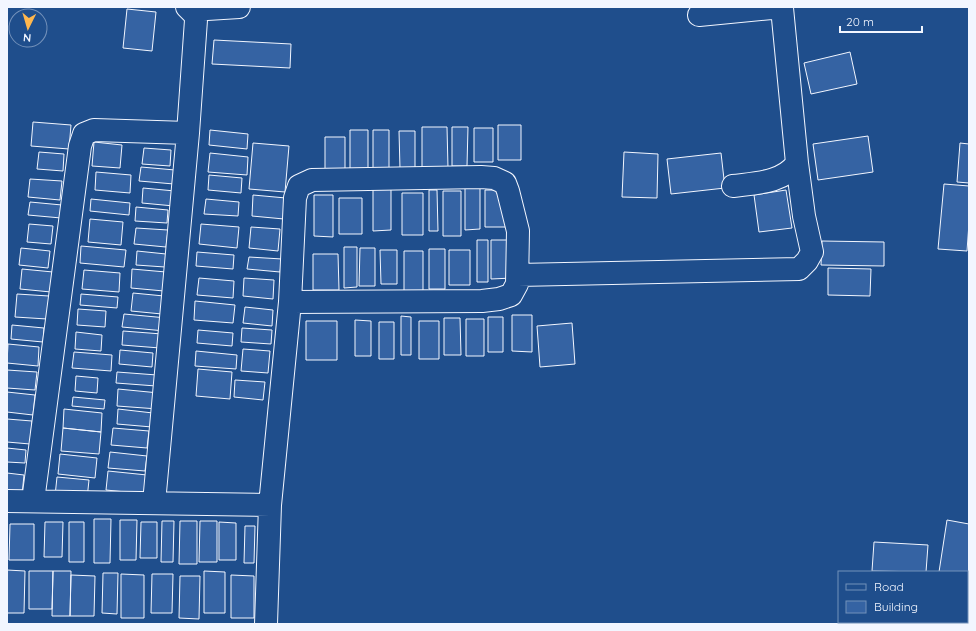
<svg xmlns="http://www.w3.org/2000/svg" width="976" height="631" font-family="Quicksand,sans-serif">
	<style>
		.building { fill: #3563a3; stroke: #f2f6ff }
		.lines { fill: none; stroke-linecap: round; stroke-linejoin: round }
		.minor-casing { stroke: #f2f6ff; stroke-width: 24 }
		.minor { stroke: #1f4e8c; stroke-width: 22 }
	</style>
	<rect width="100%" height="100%" fill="#1f4e8c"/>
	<path class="building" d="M127,9L156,12L152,51L123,48Z
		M214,40L291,44L290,68L212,64Z
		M850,52L857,84L811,94L804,63Z
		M33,122L71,125L69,149L31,146Z
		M498,125H521V160H498Z
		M422,127H447L448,168H422Z
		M452,127H468L467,166H452Z
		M474,128H493V162H474Z
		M210,130L248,134L247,149L209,145Z
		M350,130H368V169H350Z
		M373,130H389V170H373Z
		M399,131H415V169H400Z
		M868,136L873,172L818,180L813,144Z
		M325,137H345V170H325Z
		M94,142L122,145L120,168L92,166Z
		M253,143L289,146L285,192L249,189Z
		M960,143L969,144V183L957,182Z
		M144,148L171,150L170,166L142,164Z
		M39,152L64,154L63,171L37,169Z
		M624,152L658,154L657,198L622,197Z
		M210,153L248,157L247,175L208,172Z
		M721,153L725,188L671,194L667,159Z
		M141,167L175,170L174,184L139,181Z
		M96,172L131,175L130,193L95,190Z
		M209,175L242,178L241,193L208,190Z
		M30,179L62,181L60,200L28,197Z
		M944,184L969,186V223L967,251L938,249Z
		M373,187H391V230L373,231Z
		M143,188L175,191L174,206L142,203Z
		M465,188H480V229L465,230Z
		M429,190H437L438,231H429Z
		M485,190H506V227H485Z
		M786,190L792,228L759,232L754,195Z
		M443,191H461V236H443Z
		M402,193H423V235H402Z
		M253,195L286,198L284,219L252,216Z
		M314,195H333V237L314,236Z
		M339,198H362V234H339Z
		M91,199L130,203L129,215L90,211Z
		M206,199L239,202L238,216L204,214Z
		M30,202L62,205L61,218L28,215Z
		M136,207L168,210L167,223L135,221Z
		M90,219L123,222L121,245L88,242Z
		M29,224L53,226L51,244L27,242Z
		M201,224L239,227L237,248L199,244Z
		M251,227L280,229L278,251L249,248Z
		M136,228L168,230L166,247L134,244Z
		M477,240H488V282H477Z
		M491,240H513V278L491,279Z
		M822,241L884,242V266L821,265Z
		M81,246L126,250L124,267L80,263Z
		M344,247H357V287L344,288Z
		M21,248L50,251L48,268L19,265Z
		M360,248H375V286H359Z
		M429,249H445V289H429Z
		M380,250H397V284H381Z
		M449,250H470V285H449Z
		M137,251L166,254L165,267L136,265Z
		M404,251H423V294H404Z
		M197,252L234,255L233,269L196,266Z
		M313,254H338L339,290H313Z
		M249,257L282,259L280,272L247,269Z
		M828,268L871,269L870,296L828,295Z
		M22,269L53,272L51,292L20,289Z
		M132,269L166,272L164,291L131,288Z
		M84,270L120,273L119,292L82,289Z
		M199,278L234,281L233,298L197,295Z
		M244,278L274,280L273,299L243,296Z
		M133,293L164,296L162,314L131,311Z
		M17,294L49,296L47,319L15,317Z
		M81,294L118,297L117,308L80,305Z
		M195,301L235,305L233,323L194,320Z
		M245,307L273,310L272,326L243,323Z
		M78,309L106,311L105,327L77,325Z
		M124,314L167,318L165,331L122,327Z
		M512,315H532V352L512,351Z
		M401,316L411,317V355H401Z
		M488,317H503V352H488Z
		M444,318H460L461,355H444Z
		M466,319H484V356H466Z
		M355,320L371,321V356H355Z
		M306,321H337V360H306Z
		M419,321H439V359H419Z
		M379,322H394V359H379Z
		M572,323L575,364L540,367L537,326Z
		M12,325L44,328L43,342L11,339Z
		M242,328L272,330L271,344L241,342Z
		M198,330L233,333L232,346L197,343Z
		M123,331L162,334L160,348L122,345Z
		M76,332L102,335L101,351L75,349Z
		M8,344L39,347L38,366L7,363Z
		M243,349L270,351L268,373L241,371Z
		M120,350L153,353L152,367L119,364Z
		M196,351L237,355L236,369L195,366Z
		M74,352L112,355L111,371L72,368Z
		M198,369L232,372L230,399L196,396Z
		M7,370L37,372L35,390L7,388Z
		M117,372L157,375L156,386L116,383Z
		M76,376L98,378L97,393L75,391Z
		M235,380L265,382L263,400L234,397Z
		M118,389L159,393L158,409L117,406Z
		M7,392L35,395L33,415L7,412Z
		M73,397L105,400L104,409L72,406Z
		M64,409L102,413L101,432L63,428Z
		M118,409L153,413L152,427L117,424Z
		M7,419L32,421L30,444L7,442Z
		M63,428L101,432L99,454L61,451Z
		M113,428L149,431L147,448L111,445Z
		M7,448L26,450L25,463L7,462Z
		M110,452L147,456L145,471L108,468Z
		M60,454L97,458L95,478L58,474Z
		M108,471L147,475L146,494L106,490Z
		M7,473L24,475L22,495L7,493Z
		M57,477L89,480L87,499L55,496Z
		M94,519H111L110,563H94Z
		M120,520H137L136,560H120Z
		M947,520L969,524V603L967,602V572H939Z
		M162,521H174L173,562H161Z
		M180,521H197V564H179Z
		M200,521H217V562H199Z
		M45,522H63L62,557H44Z
		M69,522H84V562H69Z
		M141,522H157V558H140Z
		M219,522L236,523V560H219Z
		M10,524H34V560H9Z
		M245,526H255L254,563H244Z
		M874,542L928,545L926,572L872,571Z
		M7,570L25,571L24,613H7Z
		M29,571H53L52,609H29Z
		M53,571H71L70,616H52Z
		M204,571L225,572V613H204Z
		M103,573H118L117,614L102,613Z
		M121,574L144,575V618H121Z
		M152,574H173L172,613H151Z
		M71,575L95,576L94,616H70Z
		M231,575L254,576V618H231Z
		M180,576H200L199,619L179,618Z"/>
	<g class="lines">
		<defs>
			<path id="minor" d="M191,10L239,7
				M699,15L782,7
				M733,186C755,183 783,183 797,163L782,8
				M518,275L799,269L807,261L812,252L804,216L797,163
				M7,501L270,505
				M33,501L80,146L84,134L94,130L188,133
				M154,503L188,133L196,20L195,15L187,7
				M967,605H969
				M266,624L270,505L290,302L295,198L299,186L312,180L481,177L494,178L505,183L508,191L518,231L517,284L511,295L499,299L482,301L290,302"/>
		</defs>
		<use href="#minor" class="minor-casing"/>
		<use href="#minor" class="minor"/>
	</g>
	<rect width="976" height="631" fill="none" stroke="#f2f6ff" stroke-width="16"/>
	<rect x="838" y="571" width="130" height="52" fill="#1f4e8c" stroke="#7391ba"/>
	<rect x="846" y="584" width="20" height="6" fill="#1f4e8c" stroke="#7391ba"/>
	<text x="874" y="591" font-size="12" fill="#f2f6ff">Road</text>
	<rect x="846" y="601" width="20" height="12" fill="#3563a3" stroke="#7391ba"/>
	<text x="874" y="611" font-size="12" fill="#f2f6ff">Building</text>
	<g transform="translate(28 28) rotate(185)"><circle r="19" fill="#1f4e8c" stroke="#7391ba"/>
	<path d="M0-3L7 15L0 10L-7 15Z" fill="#ffb74d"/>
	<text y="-6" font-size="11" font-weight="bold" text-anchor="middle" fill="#f2f6ff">N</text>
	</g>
	<path d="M840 26v6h82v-6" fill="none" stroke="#f2f6ff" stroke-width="2"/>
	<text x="846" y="26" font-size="12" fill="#f2f6ff" stroke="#1f4e8c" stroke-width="3" paint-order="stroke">20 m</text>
</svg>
